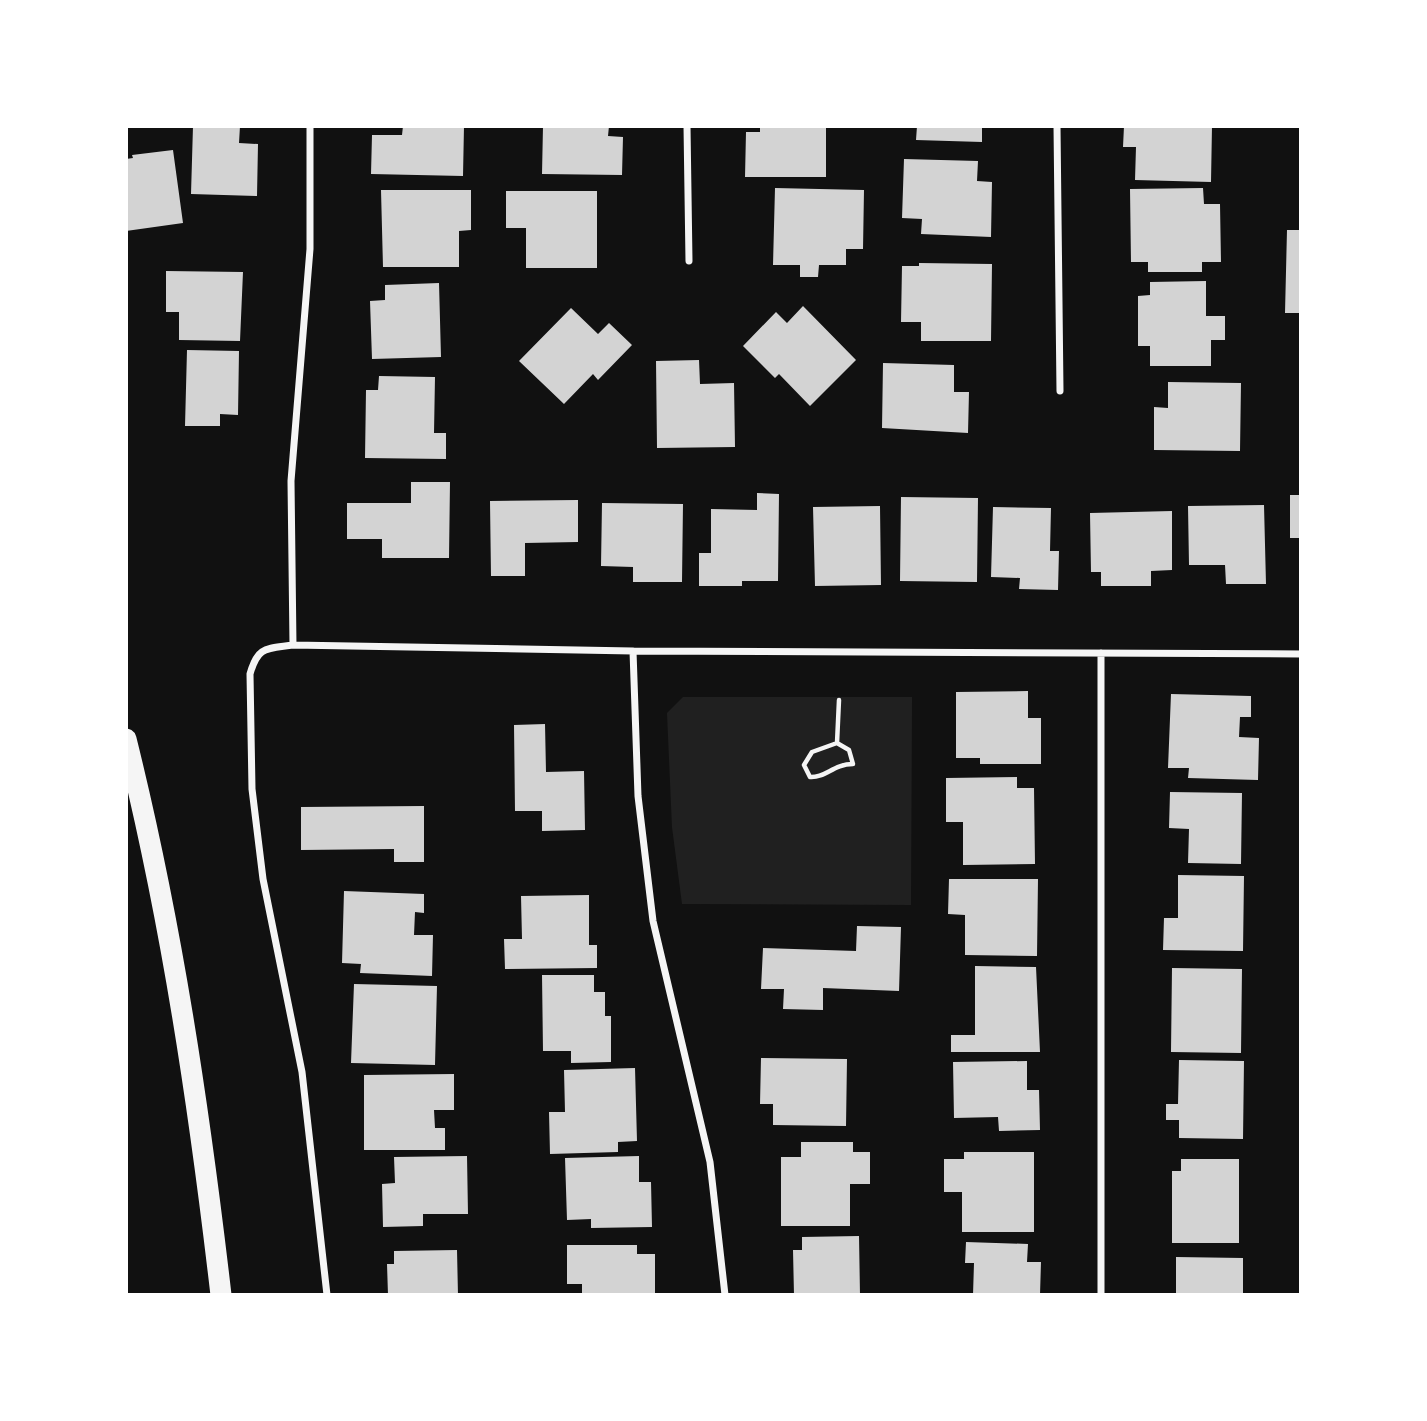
<svg xmlns="http://www.w3.org/2000/svg" width="1427" height="1421" font-family="'Space Grotesk',sans-serif">
	<style>
		.green { fill: #202020 }
		.building { fill: #d3d3d3 }
		.lines { fill: none; stroke-linecap: round; stroke-linejoin: round }
		.path { stroke: #f5f5f5; stroke-width: 4.5 }
		.minor { stroke: #f5f5f5; stroke-width: 7 }
		.motorway { stroke: #f5f5f5; stroke-width: 21 }
	</style>
	<rect width="100%" height="100%" fill="#111"/>
	<path class="green" d="M683,697H912L911,905L682,904L672,827L667,713Z"/>
	<path class="building" d="M193,126H240L239,143L258,144L257,196L191,194Z
		M403,126H464L463,176L371,174L372,135H402Z
		M543,126H609L608,136L623,137L622,175L542,174Z
		M760,126H826V177H745L746,132H760Z
		M917,126H982V142L916,140Z
		M1124,126H1212L1211,182L1135,180L1136,147H1123Z
		M173,150L183,223L126,231V159L133,158L132,155Z
		M904,159L978,161L977,181L992,182L991,237L921,234L922,219L902,218Z
		M775,188L864,190L863,249H846V265H819L818,277H800V265H773Z
		M1203,188L1204,204H1220L1221,262H1202V272H1148V262H1131L1130,189Z
		M381,190H471V230L459,231V267H383Z
		M506,191H597V268H526V228H506Z
		M1287,230H1301V313H1285Z
		M919,263L992,264L991,341H921V322H901L902,266H919Z
		M166,271L243,272L240,341L179,340V312H166Z
		M1206,281V316H1225V340H1211V366H1150V346H1138V296L1150,295V282Z
		M439,283L441,357L372,359L370,301L385,300V285Z
		M803,306L856,360L810,406L779,374L775,378L743,346L776,312L787,323Z
		M571,308L598,334L609,323L632,345L598,380L593,374L564,404L519,361Z
		M187,350L239,351L238,415L220,414V426H185Z
		M699,360L700,384L734,383L735,447L657,448L656,361Z
		M883,363L954,365V392H969L968,433L882,428Z
		M379,376L435,377L434,433H446V459L365,458L366,390H378Z
		M1168,382L1241,383L1240,451L1154,450V407L1168,408Z
		M411,482H450L449,558H382V539H347V503H411Z
		M757,493L779,494L778,581H742V586H699V553H711V509L757,510Z
		M1290,495H1301V538H1290Z
		M901,497L978,498L977,582L900,581Z
		M578,500V542L525,543V576H491L490,501Z
		M602,503L683,504L682,582H633V567L601,566Z
		M1264,505L1266,584H1226L1225,565H1189L1188,506Z
		M880,506L881,585L815,586L813,507Z
		M993,507L1051,508L1050,551H1059L1058,590L1019,589L1020,578L991,577Z
		M1172,511V570L1151,571V586H1101V572H1091L1090,513Z
		M1028,691V718H1041V764H980V758H956V692Z
		M1171,694L1251,696V717H1240L1239,737L1259,738L1258,780L1188,778L1189,768H1168Z
		M545,724L546,772L584,771L585,830L542,831V811H515L514,725Z
		M1017,777V788H1034L1035,864L963,865V822H946V778Z
		M1170,792L1242,793L1241,864L1188,863L1189,829L1169,828Z
		M424,806V862H394V849L301,850V807Z
		M1178,875L1244,876L1243,951L1163,950L1164,918H1178Z
		M949,879H1038L1037,956L965,955V915L948,914Z
		M344,891L424,894V913L415,912L414,935H433L432,976L360,973L361,964L342,963Z
		M589,895V945H597V968L505,969L504,939H522L521,896Z
		M857,926L901,927L899,991L823,988V1010L783,1009L784,989H761L763,948L856,951Z
		M975,966L1036,967L1040,1052H951V1035H975Z
		M1172,968L1242,969L1241,1053L1171,1052Z
		M542,975H594V992H605V1016H611V1062L571,1063V1051H543Z
		M354,984L437,986L435,1065L351,1063Z
		M761,1058L847,1059L846,1126L773,1125V1104H760Z
		M1179,1060L1244,1061L1243,1139L1179,1138V1120H1166V1104H1178Z
		M1027,1061V1090H1039L1040,1130L999,1131L998,1117L954,1118L953,1062Z
		M635,1068L637,1141L618,1142V1152L550,1154L549,1112H565L564,1070Z
		M454,1074V1110H434L435,1128H445V1150H364V1075Z
		M801,1142H853V1152H870V1184H850V1226H781V1157H801Z
		M964,1152H1034V1232H962V1192H944V1159H964Z
		M467,1156L468,1214H423V1226L383,1227L382,1184L395,1183L394,1157Z
		M639,1156V1182H651L652,1227L591,1228V1219L567,1220L565,1158Z
		M1181,1159H1239V1243H1172V1171H1181Z
		M859,1236L860,1295H794L793,1250H802V1237Z
		M966,1242L1028,1244L1027,1262H1041L1040,1295H973L974,1263H965Z
		M567,1245H637V1254H655V1295H582V1284H567Z
		M457,1250L458,1295H388L387,1264H394V1251Z
		M1176,1257L1243,1258V1295H1176Z"/>
	<g class="lines">
		<path class="path" d="M837,743L812,752L804,765L810,777C826,778 833,764 853,764L849,750L837,743L839,700"/>
		<path class="minor" d="M687,126L689,261
			M1057,126L1060,391
			M293,645L291,481L310,249V126
			M633,651L638,796L653,921L710,1162L725,1295
			M1101,653V1295
			M327,1295L302,1072L263,879L252,789L250,674C258,646 266,649 293,645L633,651L1301,654"/>
		<path class="motorway" d="M126,739C172,924 199,1106 221,1295"/>
	</g>
	<rect width="1427" height="1421" fill="none" stroke="#ffffff" stroke-width="256"/>
</svg>
